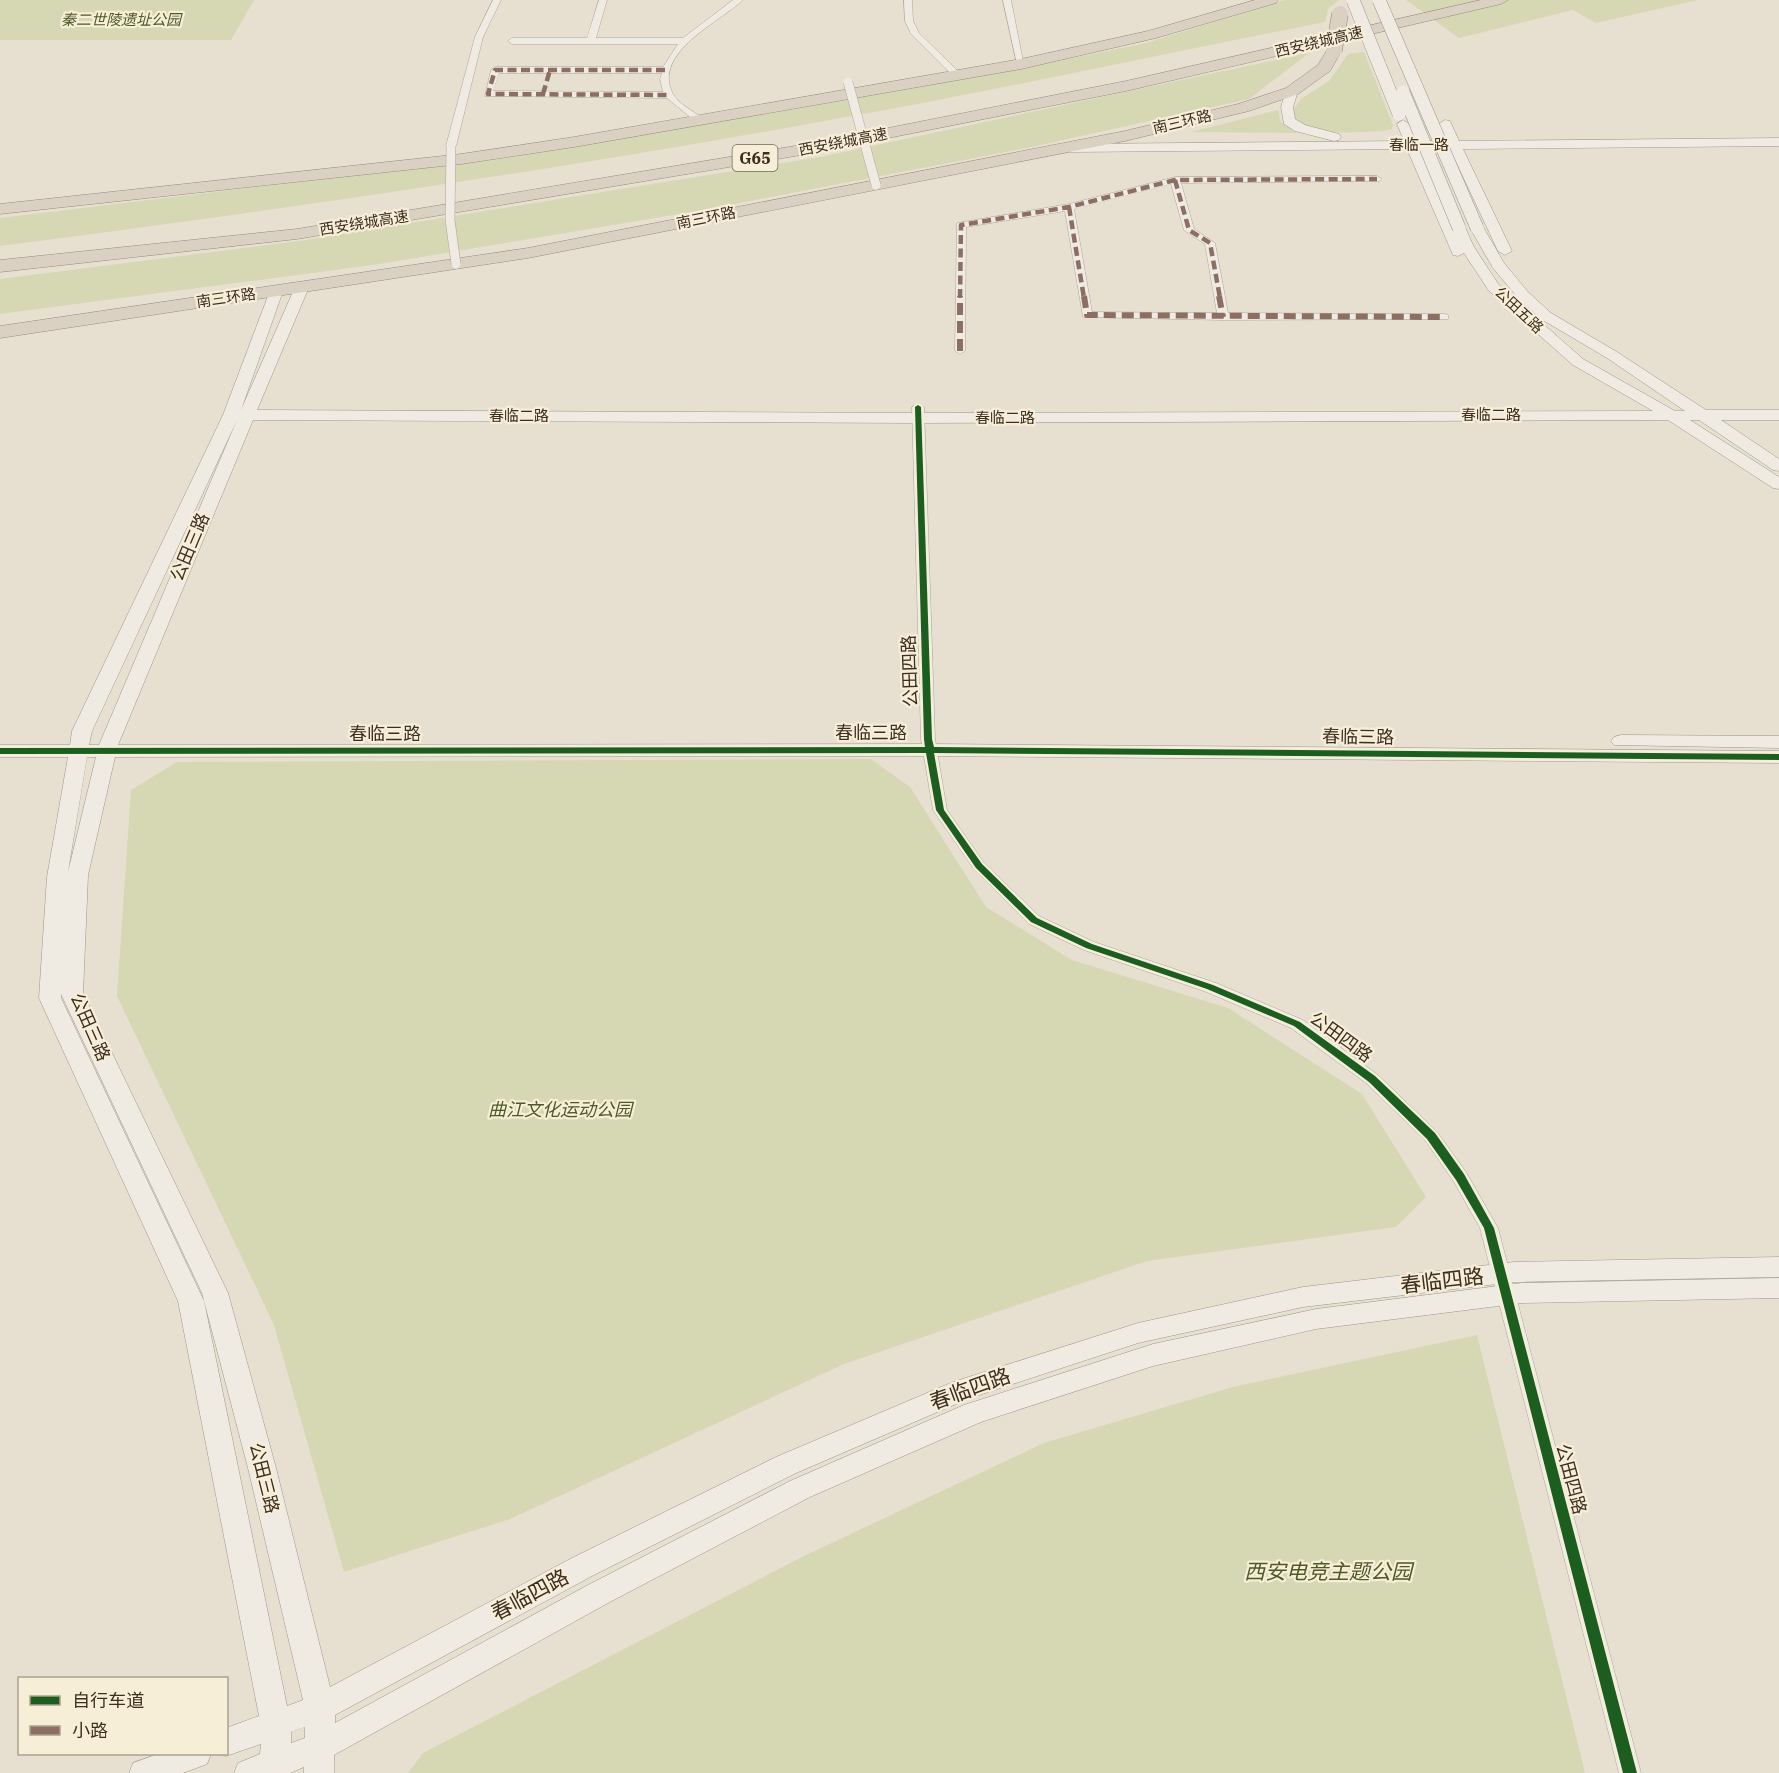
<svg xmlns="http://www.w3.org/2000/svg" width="1779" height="1773" font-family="'IBM Plex Serif','Noto Sans SC',serif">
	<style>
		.green { fill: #d6d7b3 }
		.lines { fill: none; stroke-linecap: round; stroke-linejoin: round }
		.street-casing { stroke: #ada599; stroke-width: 1 }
		.secondary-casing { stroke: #9c958a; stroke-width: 1 }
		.highway-casing { stroke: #928b80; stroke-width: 1 }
		.street { fill: #efebe3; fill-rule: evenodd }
		.secondary { fill: #efebe3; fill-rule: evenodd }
		.highway { fill: #dad1c2; fill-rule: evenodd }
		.street-bridge-casing { stroke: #ada599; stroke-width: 10; stroke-linecap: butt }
		.secondary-bridge-casing { stroke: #9c958a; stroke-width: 14; stroke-linecap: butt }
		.highway-bridge-casing { stroke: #928b80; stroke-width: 17; stroke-linecap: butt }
		.street-bridge { stroke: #efebe3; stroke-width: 9 }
		.secondary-bridge { stroke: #efebe3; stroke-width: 13 }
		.highway-bridge { stroke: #dad1c2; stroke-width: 16 }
		.quiet-far1 { stroke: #8d6e63; stroke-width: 4.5; stroke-dasharray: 9 4.5; stroke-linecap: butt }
		.quiet { stroke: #8d6e63; stroke-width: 6; stroke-dasharray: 12 6; stroke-linecap: butt }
		.cycleway-casing { stroke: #f7eed8; stroke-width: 4 }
		.cycleway { fill: #1b5e20; fill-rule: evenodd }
		.labels { text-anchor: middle; stroke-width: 4.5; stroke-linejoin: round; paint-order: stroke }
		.far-park-label { font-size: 15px; font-style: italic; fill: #4d5a26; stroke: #f7eed8 }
		.far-street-label { font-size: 15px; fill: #3d2e20; stroke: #f7eed8 }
		.shield { fill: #f7eed8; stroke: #756857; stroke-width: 1.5 }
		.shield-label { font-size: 16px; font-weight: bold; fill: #3d2e20 }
		.street-label { font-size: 18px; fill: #3d2e20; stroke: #f7eed8 }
		.park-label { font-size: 18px; font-style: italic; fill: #4d5a26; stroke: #f7eed8 }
		.near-street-label { font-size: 21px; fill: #3d2e20; stroke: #f7eed8 }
		.near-park-label { font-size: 21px; font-style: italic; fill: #4d5a26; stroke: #f7eed8 }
	</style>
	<rect width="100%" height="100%" fill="#e7e0d1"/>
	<path class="green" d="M0,0H254L231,40H0Z
		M1285,0H1339L1328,9L1325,22C1162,54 999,90 835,119C558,170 279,210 0,246V218L514,156L778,112L1015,70L1146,43Z
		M1406,0H1698L1596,23L1573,10L1459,38Z
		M1364,52L1393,125L1392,129L1383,131C1353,132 1321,137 1295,120L1293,110L1301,99L1329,81L1348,54Z
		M1309,53L1249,99L1027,148L703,210L373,265L0,314V279L299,241L820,157Z
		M1278,110L1281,122L1297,133L1191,132Z
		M871,759L910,787L986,907L1072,960L1228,1008L1362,1094L1426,1197L1396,1227L1147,1261L844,1364L510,1519L344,1572L274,1325L117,996L131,790L177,762Z
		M1477,1335L1585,1773H408L423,1753L806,1555L1044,1443L1233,1387Z"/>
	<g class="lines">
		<defs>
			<path id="street" d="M493,0H501L483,37L456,146L448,148L446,146L475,37Z
				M599,0H607L596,38H683L733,0H743C721,21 651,53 673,94C679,104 693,111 702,118V122H696L667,98L485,96L491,70L495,67H663L678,44H512L508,41L512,38H587ZM499,73H662L660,79L663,92L493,91Z
				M904,0H912L913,21L919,33L961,74V78H955L911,34L905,21Z
				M1003,0H1011L1024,66L1017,64Z
				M1377,176L1382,179L1380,181L1181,183L1194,229L1215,243L1228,313L1444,314L1448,315V319L1223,320L1083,317L1065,211L966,227L965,351L960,354L955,351L957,223L1069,204L1175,177ZM1171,184L1184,230L1205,244L1217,313L1092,312L1074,209Z
				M918,404L924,407L935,739L947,810L984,863L1039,916L1094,942L1216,983L1303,1020L1378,1075L1437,1132L1466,1172L1498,1228L1641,1773H1619L1480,1228L1454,1182L1425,1140L1366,1083L1291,1028L1204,991L1084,950L1029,924L974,869L933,810L921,739L912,407Z"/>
			<path id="secondary" d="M1292,87L1298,91L1293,107L1295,119L1305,125L1339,134L1341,137L1339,140L1334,141L1295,131L1284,124L1281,107L1286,91Z
				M1403,120L1409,124L1417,141H1446L1439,124L1445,120L1450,121L1459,141L1779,138V146L1463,149L1512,251L1505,255L1498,251L1450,149H1420L1454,226L1464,225L1474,247L1499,285L1583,359L1675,411H1685L1607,358L1541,319L1518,298L1493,268L1470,228L1472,225H1482L1504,263L1528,292L1551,313L1617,352L1706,410H1779V420H1721L1779,459V471L1773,470L1699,420H1690L1779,477V489L1773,488L1668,420L918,423L253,420L118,745L930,744L1779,751V763L930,756L115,757L88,875L83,993L228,1293L276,1468L330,1687L572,1558L776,1457L953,1382L1138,1323L1303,1287L1514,1262L1779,1257V1277L1514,1282L1303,1307L1138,1343L970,1398L796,1473L592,1576L335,1715V1723L588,1585L790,1481L964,1405L1153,1344L1316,1309L1522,1283L1779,1278V1298L1522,1303L1316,1329L1153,1366L981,1422L810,1497L608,1603L334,1755V1773H304V1767L290,1773H234L238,1763L260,1754L261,1744L226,1756L219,1754H226V1728L259,1716L178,1301L39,998L47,877L68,757H0V745H70L72,731L223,415L271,288H281L283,291L241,410L295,287L302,283L309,287L257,410L918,413L1653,411L1573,365L1489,291L1464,253L1458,256L1453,255L1407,149L1071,152L1064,148L1071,144L1404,141L1397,124ZM237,420L99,745H89L92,731ZM87,757H96L68,872ZM61,994L202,1293L248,1468L303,1700L287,1706L204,1301L61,998ZM305,1727V1738L291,1743V1732Z
				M1621,735L1779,736V748L1614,745L1611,741L1614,737Z
				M158,1754H211L207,1764L183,1773H129L133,1763Z"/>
			<path id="highway" d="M1255,0H1278L1276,3L1156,38L1021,69L574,147L461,164L0,214V204L461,154L574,137L1021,59L1148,31Z
				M1481,0H1508L1501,4L1126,91L807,154L297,239L0,272V260L297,229L807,144L1126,81Z
				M1334,45L1342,50L1330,71L1298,94L1249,111L1125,141L528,258L0,338V326L528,248L1125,131L1238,104L1286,88L1318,65L1329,47Z"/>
		</defs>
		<use href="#street" class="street-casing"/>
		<use href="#secondary" class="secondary-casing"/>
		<use href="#highway" class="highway-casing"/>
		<use href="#street" class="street"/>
		<use href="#secondary" class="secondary"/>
		<use href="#highway" class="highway"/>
		<defs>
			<path id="street-bridge" d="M848,82L876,185
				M451,146L450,220L456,264"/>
			<path id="secondary-bridge" d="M1353,0L1399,114
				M1379,0L1477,228
				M1403,92L1459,228"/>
			<path id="highway-bridge" d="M1334,50L1340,14"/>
		</defs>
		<use href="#street-bridge" class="street-bridge-casing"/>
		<use href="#secondary-bridge" class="secondary-bridge-casing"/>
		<use href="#highway-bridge" class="highway-bridge-casing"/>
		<use href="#street-bridge" class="street-bridge"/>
		<use href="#secondary-bridge" class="secondary-bridge"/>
		<use href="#highway-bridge" class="highway-bridge"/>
		<path class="quiet-far1" d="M665,70H495L488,94L668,95
			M543,94L550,70
			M1175,180L1189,230L1210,243L1220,298
			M1069,207L1084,298
			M960,298L961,225L1069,207L1175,180L1377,179"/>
		<path class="quiet" d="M1084,296L1087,315L1444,317
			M1219,296L1223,317
			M960,351V296"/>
		<defs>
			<path id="cycleway" d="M918,405L921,407L932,739L934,747L1779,754V760L934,753L944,810L982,864L1037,918L1092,944L1213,985L1300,1022L1375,1076L1435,1133L1464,1174L1494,1228L1637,1773H1623L1484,1228L1456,1180L1427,1139L1369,1082L1294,1026L1207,989L1086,948L1031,922L976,868L936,810L926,753L0,754V748L925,747L924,739L915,407Z"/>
		</defs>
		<use href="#cycleway" class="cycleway-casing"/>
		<use href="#cycleway" class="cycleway"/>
	</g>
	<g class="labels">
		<g class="far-park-label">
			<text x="121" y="25">秦二世陵遗址公园</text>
		</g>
		<g class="far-street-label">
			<text transform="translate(1319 42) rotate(-13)" y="5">西安绕城高速</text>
			<text transform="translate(1182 122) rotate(-13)" y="5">南三环路</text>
			<text transform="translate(843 142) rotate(-11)" y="5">西安绕城高速</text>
			<text x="1419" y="150">春临一路</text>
			<text transform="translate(706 218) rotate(-11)" y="5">南三环路</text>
			<text transform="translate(364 223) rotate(-9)" y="5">西安绕城高速</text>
			<text transform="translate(226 298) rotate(-8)" y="5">南三环路</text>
			<text transform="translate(1519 310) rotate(43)" y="5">公田五路</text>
			<text x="1491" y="420">春临二路</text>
			<text x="519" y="421">春临二路</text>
			<text x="1005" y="423">春临二路</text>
		</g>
		<rect class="shield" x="732.5" y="145" width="45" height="26" rx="4.5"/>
		<g class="shield-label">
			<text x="755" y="164">G65</text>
		</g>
		<g class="street-label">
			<text transform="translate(190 547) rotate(-67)" y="6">公田三路</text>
			<text transform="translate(910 671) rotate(-92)" y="6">公田四路</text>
			<text x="871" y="739">春临三路</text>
			<text x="385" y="740">春临三路</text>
			<text transform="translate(1358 737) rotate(1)" y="6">春临三路</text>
			<text transform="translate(90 1027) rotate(66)" y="6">公田三路</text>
			<text transform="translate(1341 1037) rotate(36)" y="6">公田四路</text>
			<text transform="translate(264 1478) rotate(76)" y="6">公田三路</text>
			<text transform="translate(1571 1479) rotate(75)" y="6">公田四路</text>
		</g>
		<g class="park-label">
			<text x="560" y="1116">曲江文化运动公园</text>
		</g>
		<g class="near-street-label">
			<text transform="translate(1442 1281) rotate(-7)" y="7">春临四路</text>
			<text transform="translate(970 1389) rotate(-20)" y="7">春临四路</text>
			<text transform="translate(530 1595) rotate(-28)" y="7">春临四路</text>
		</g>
		<g class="near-park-label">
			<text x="1328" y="1579">西安电竞主题公园</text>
		</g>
	</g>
	<rect x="18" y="1677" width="210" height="78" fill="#f7eed8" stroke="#ada18e" stroke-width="1.5"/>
	<rect x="30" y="1696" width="30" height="9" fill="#1b5e20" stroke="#ada18e" stroke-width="1.5"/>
	<text x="72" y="1707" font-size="18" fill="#3d2e20">自行车道</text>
	<rect x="30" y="1726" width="30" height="9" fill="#8d6e63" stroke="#ada18e" stroke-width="1.5"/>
	<text x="72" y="1737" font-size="18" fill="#3d2e20">小路</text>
</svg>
